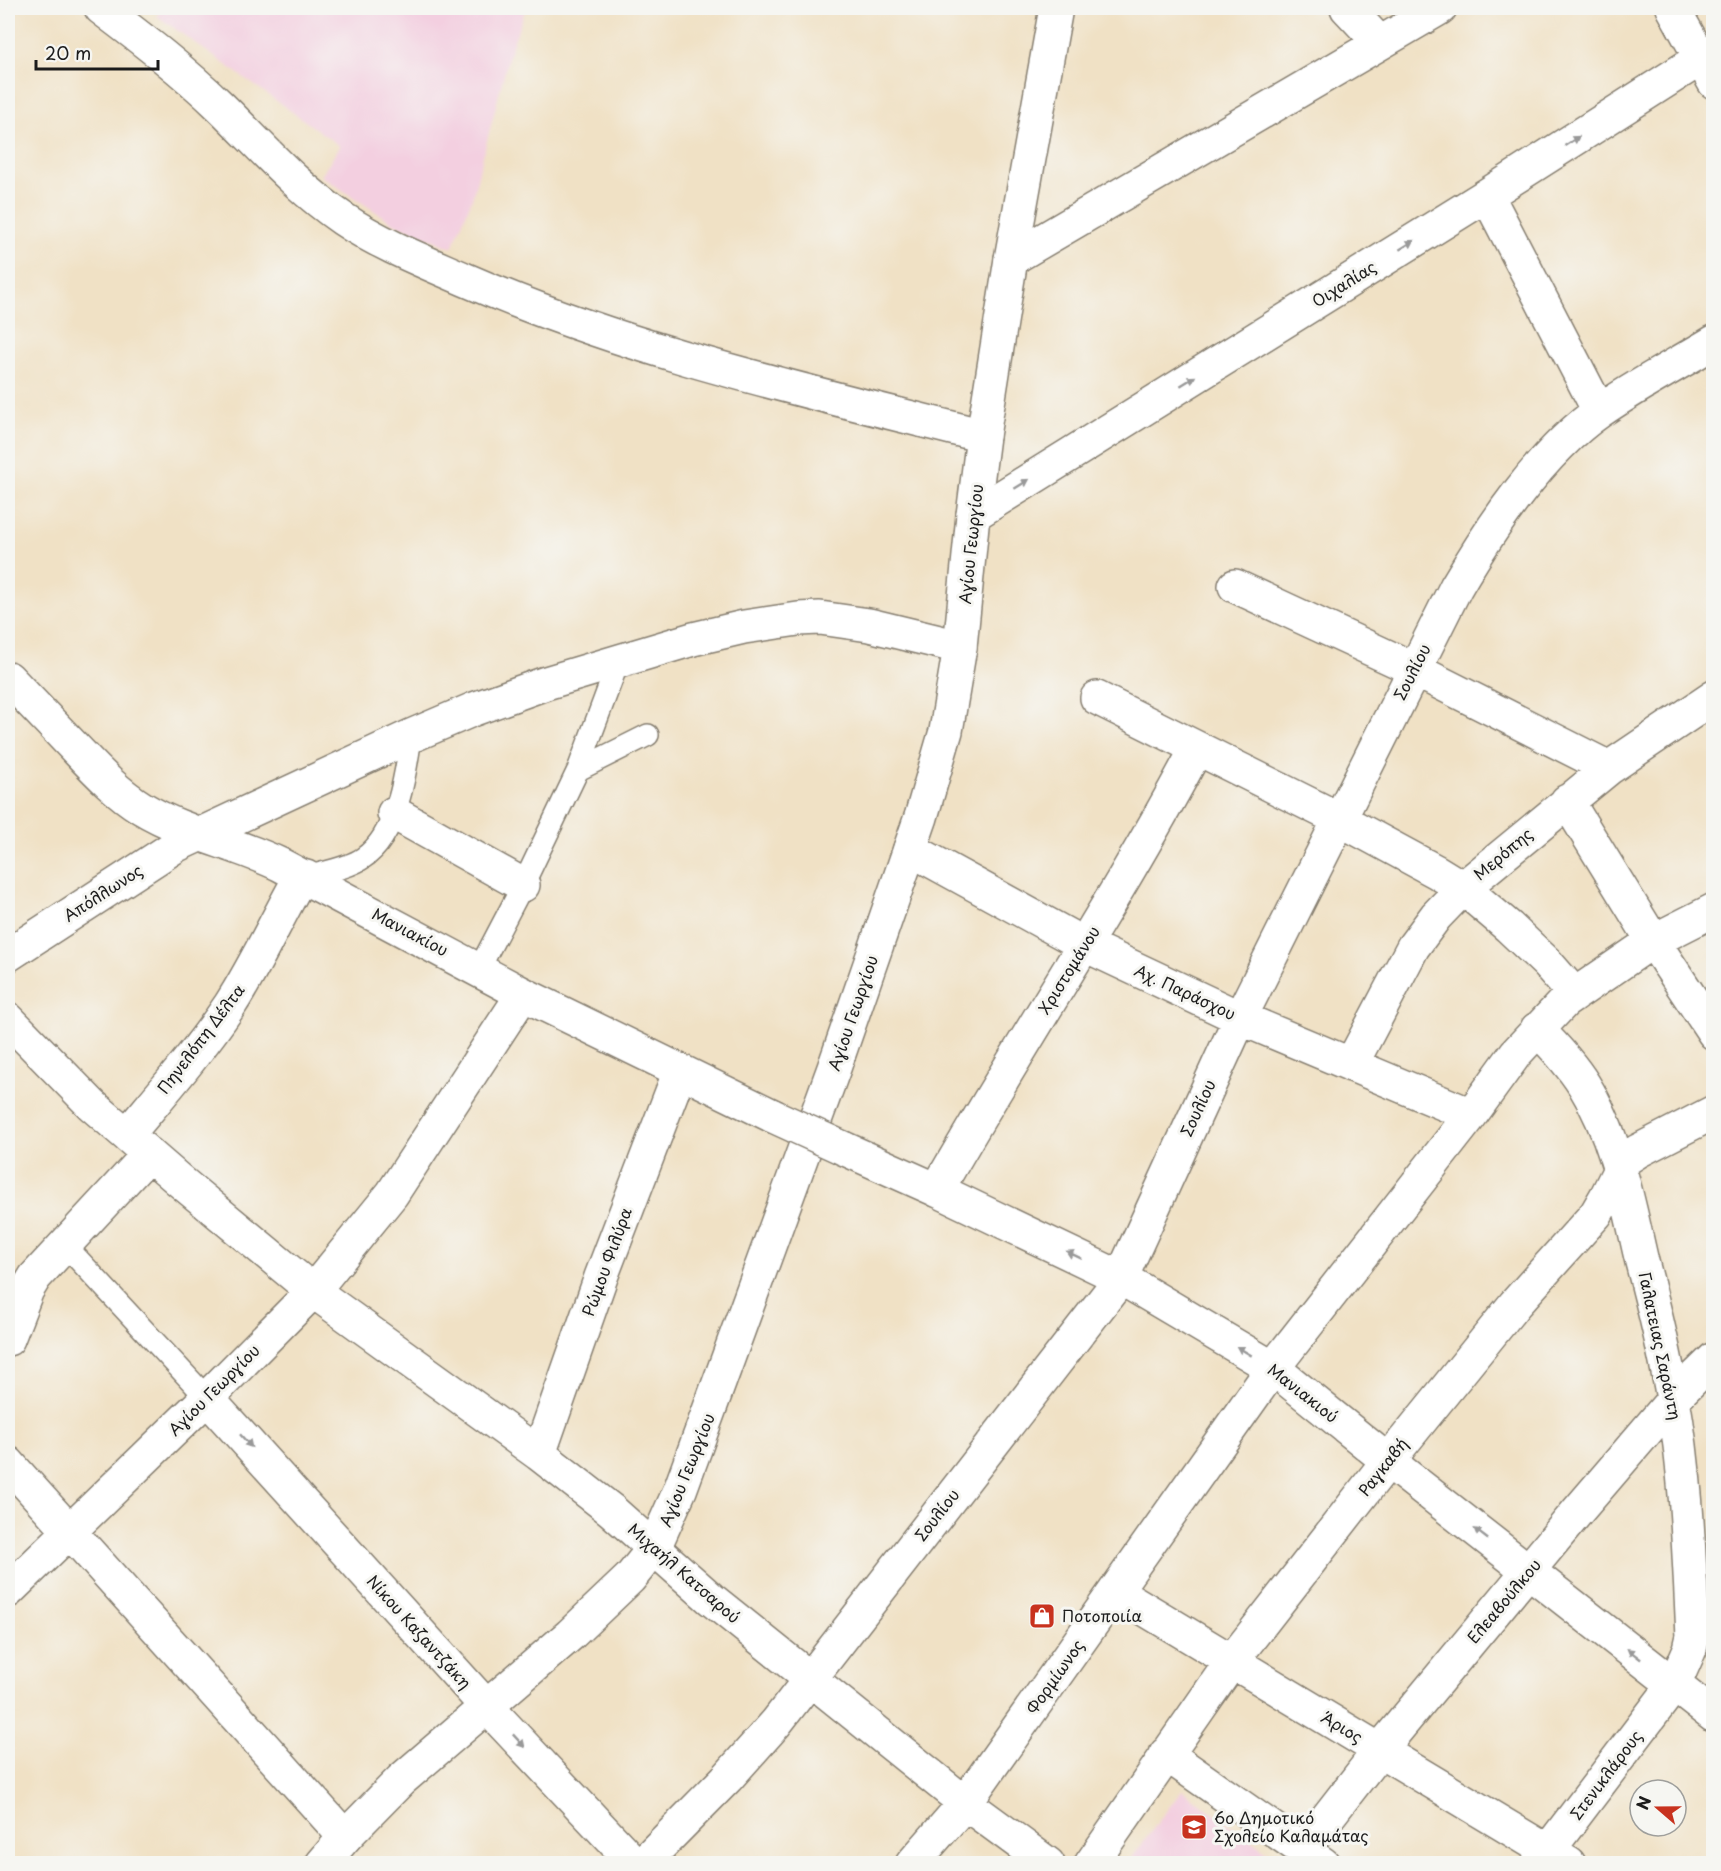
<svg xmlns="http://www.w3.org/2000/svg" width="1721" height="1871" font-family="'Playpen Sans',sans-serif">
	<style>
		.built { fill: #f3cfe0 }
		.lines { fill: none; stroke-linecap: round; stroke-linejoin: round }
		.service-casing { stroke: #867e70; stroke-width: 24 }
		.minor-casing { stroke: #867e70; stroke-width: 36 }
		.tertiary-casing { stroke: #867e70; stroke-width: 36 }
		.service { stroke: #fff; stroke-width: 21 }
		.minor { stroke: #fff; stroke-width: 33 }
		.tertiary { stroke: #fff; stroke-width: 33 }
		.tertiary-bridge-casing { stroke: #867e70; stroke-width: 36; stroke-linecap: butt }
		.tertiary-bridge { stroke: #fff; stroke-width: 33 }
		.oneway { fill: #999 }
		.labels { text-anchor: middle; stroke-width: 6; stroke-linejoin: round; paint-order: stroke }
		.street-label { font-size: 16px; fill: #1c1c1c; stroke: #f6f6f2 }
		.poi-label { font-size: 16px; fill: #1c1c1c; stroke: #f6f6f2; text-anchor: start }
	</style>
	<rect width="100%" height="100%" fill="#f6f6f2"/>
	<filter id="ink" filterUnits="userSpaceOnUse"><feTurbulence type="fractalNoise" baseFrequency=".0167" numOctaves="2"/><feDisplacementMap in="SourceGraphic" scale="12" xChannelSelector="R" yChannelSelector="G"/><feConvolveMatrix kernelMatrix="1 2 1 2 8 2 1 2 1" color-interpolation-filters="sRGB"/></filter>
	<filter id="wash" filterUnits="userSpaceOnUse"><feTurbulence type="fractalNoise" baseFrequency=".008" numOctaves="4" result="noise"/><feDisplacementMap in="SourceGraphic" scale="24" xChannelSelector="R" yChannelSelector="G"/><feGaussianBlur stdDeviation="1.35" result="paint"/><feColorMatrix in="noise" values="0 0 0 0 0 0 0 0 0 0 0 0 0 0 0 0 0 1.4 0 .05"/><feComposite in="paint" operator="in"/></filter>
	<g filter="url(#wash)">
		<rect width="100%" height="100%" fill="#f0e1c5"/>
		<path class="built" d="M162,8H526L510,51L472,199L452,248L393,223L321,176L340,146L157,16Z
			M1182,1790L1282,1863H1128Z"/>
	</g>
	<g filter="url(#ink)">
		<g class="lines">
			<defs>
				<path id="service" d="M578,770L648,735
					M306,877C323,872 349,868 363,858C397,836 406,773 411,736
					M479,969L523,885L578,770L619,660
					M65,1245L207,1398"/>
				<path id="minor" d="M101,8C142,39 184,71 221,107C261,146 296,187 343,219C380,244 423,261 464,279C631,352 807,391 983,436
					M1347,8L1380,43
					M1487,195L1599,411
					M1011,259L1440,8
					M973,515L1487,195L1714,50
					M1235,586L1399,662L1609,768
					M1097,698L1339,819L1437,872L1463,888L1509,927L1547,963L1575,995
					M1567,801L1653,941L1714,1033
					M394,813L523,885
					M910,849L1085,945L1240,1018L1471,1115
					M8,955L177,845L411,736L474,709L546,683L693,639L744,627L798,619L820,618L869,625L960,647
					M8,1019L92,1105L180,1181L313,1291L539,1454L611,1510L711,1599L965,1803L1048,1864
					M1537,1029C1554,1046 1571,1064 1584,1085C1617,1138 1628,1202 1642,1262C1654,1307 1665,1353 1673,1399C1687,1477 1689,1557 1693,1636L1690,1649L1674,1685L1538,1864
					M1351,1065L1413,947L1436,916L1463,888L1609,768L1714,697
					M127,1135C162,1093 199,1051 230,1005C254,968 273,927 294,889L306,877
					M937,1190C1022,1041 1117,899 1197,748
					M8,1339L27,1290L35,1277L149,1154
					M207,1398L486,1706L635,1864
					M539,1454L601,1277L680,1071
					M8,1463L345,1837
					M8,1591L207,1398L313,1291L392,1194L523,994
					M1115,1591L1569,1864
					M1166,1754L1323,1864
					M1303,1849L1380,1750L1577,1512L1679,1393L1714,1359
					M642,1864L727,1778L776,1723L1121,1278L1240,1018L1456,587C1492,526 1541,452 1600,411C1636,386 1676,365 1714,342
					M912,1864L965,1803L1273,1368L1471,1115L1516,1053L1564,1002L1653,941L1714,910
					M1091,1864L1232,1661L1388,1461L1515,1304L1596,1214L1607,1195L1620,1169L1627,1158L1638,1151L1714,1112"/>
				<path id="tertiary" d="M1673,8L1714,82
					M8,678C30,701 52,724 74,747C95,769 116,792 142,808C185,834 236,843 281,865L523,994L773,1116
					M843,1148L937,1190L1121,1278L1273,1368L1388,1461L1714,1716
					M322,1864L345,1837L401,1780L570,1635L630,1578L654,1548L680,1490L834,1068L921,817L946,731L960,647L973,515L983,436L1011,259L1056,8"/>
			</defs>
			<use href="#service" class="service-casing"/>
			<use href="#minor" class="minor-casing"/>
			<use href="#tertiary" class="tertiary-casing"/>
			<use href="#service" class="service"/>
			<use href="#minor" class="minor"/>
			<use href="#tertiary" class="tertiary"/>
			<defs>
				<path id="tertiary-bridge" d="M773,1116L843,1148"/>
			</defs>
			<use href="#tertiary-bridge" class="tertiary-bridge-casing"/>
			<use href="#tertiary-bridge" class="tertiary-bridge"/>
		</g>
		<defs><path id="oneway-solid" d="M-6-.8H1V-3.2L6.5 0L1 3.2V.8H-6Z" transform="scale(1.5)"/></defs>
		<g class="oneway">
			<use href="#oneway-solid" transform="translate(1572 141) rotate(-33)"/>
			<use href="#oneway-solid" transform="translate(1407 245) rotate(-32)"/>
			<use href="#oneway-solid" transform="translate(1188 381) rotate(-32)"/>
			<use href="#oneway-solid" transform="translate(1022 484) rotate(-32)"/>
			<use href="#oneway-solid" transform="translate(1074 1255) rotate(-154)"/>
			<use href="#oneway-solid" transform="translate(1244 1351) rotate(-149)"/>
			<use href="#oneway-solid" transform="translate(246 1441) rotate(48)"/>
			<use href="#oneway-solid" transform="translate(1481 1534) rotate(-142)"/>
			<use href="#oneway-solid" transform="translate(1634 1654) rotate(-142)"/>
			<use href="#oneway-solid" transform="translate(519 1741) rotate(47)"/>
		</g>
	</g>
	<defs>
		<symbol id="shop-square" viewBox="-11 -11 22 22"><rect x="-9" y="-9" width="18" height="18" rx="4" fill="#c8321e" stroke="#f6f6f2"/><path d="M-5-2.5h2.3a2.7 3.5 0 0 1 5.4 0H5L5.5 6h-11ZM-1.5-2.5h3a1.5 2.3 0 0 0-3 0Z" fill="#fff"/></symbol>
		<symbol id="school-square" viewBox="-11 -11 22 22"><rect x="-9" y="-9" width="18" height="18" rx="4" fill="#c8321e" stroke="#f6f6f2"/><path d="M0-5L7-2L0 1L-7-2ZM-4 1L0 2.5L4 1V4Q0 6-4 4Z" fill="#fff"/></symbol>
	</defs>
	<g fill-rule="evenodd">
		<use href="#shop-square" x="1027" y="1601" width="30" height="30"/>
		<use href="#school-square" x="1179" y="1812" width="30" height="30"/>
	</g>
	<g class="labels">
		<g class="street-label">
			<text transform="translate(1344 284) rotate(-32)" y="6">Οιχαλίας</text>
			<text transform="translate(971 544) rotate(-84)" y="6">Αγίου Γεωργίου</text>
			<text transform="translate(1412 672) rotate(-63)" y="6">Σουλίου</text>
			<text transform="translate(1503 854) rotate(-40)" y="6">Μερόπης</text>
			<text transform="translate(103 893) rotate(-33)" y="6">Απόλλωνος</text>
			<text transform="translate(410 932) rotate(28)" y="6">Μανιακίου</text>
			<text transform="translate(1069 970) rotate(-58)" y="6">Χριστομάνου</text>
			<text transform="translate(1185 992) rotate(25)" y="6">Αχ. Παράσχου</text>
			<text transform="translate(853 1013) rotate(-71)" y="6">Αγίου Γεωργίου</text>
			<text transform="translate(201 1039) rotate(-53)" y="6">Πηνελόπη Δέλτα</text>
			<text transform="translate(1198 1108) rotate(-65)" y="6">Σουλίου</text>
			<text transform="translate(607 1262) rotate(-70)" y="6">Ρώμου Φιλύρα</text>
			<text transform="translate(1660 1346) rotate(78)" y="6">Γαλατειας Σαράντη</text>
			<text transform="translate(214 1390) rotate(-45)" y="6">Αγίου Γεωργίου</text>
			<text transform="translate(1303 1393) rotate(38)" y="6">Μανιακιού</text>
			<text transform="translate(1383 1467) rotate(-52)" y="6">Ραγκαβή</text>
			<text transform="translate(687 1470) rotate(-68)" y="6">Αγίου Γεωργίου</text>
			<text transform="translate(937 1515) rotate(-52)" y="6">Σουλίου</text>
			<text transform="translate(684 1573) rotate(41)" y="6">Μιχαήλ Κατσαρού</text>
			<text transform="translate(1504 1601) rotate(-50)" y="6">Ελεαβούλκου</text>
			<text transform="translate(419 1632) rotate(48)" y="6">Νίκου Καζαντζάκη</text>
			<text transform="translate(1055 1677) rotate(-55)" y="6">Φορμίωνος</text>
			<text transform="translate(1342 1727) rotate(31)" y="6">Άριος</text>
			<text transform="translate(1606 1775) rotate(-53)" y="6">Στενικλάρους</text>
		</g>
		<g class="poi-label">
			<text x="1062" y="1622">Ποτοποιία</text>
			<text x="1214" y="1824">6ο Δημοτικό<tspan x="1214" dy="18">Σχολείο Καλαμάτας</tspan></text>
		</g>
	</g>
	<rect width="1721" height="1871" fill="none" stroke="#f6f6f2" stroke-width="30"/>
	<g transform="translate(1658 1808) rotate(290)"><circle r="28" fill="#f6f6f2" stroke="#9f9f9c" stroke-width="1.5"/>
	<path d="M0-4.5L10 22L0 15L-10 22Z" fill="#c8321e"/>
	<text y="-9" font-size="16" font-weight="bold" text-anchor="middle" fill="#1c1c1c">N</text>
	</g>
	<path d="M36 60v9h122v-9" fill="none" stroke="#1c1c1c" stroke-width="3"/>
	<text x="45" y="60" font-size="18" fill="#1c1c1c" stroke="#f6f6f2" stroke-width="4.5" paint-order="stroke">20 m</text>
</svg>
